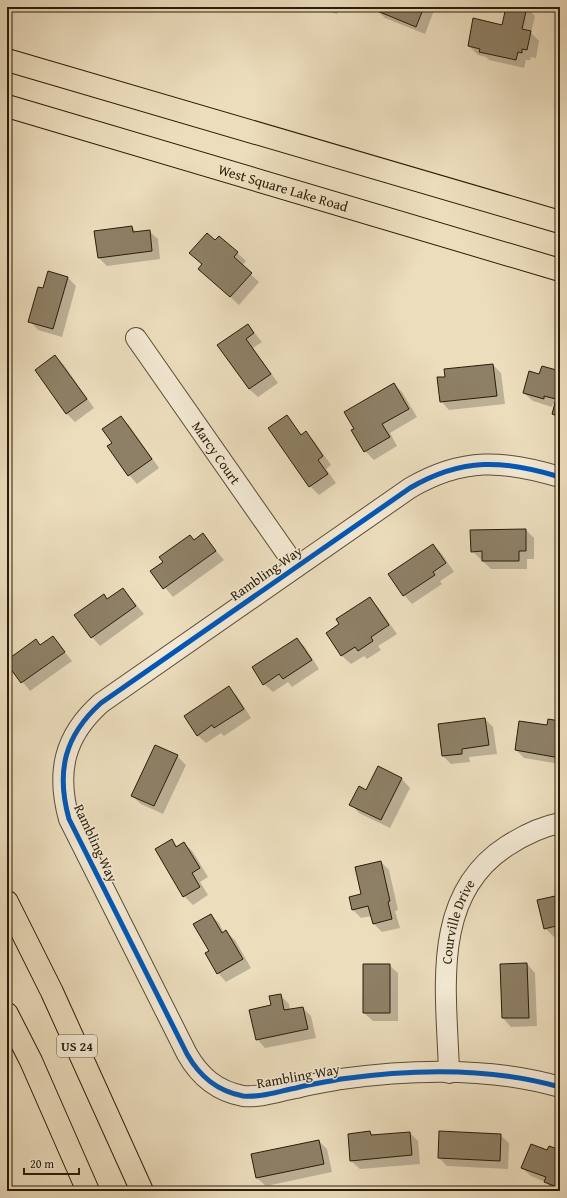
<svg xmlns="http://www.w3.org/2000/svg" width="567" height="1198" font-family="'Gentium Book Plus',serif">
	<style>
		.shadow { fill: #0003 }
		.building { fill: #8e8066; stroke: #291c08 }
		.lines { fill: none; stroke-linecap: round; stroke-linejoin: round }
		.street-casing { stroke: #5a4c35; stroke-width: 22 }
		.highway-casing { stroke: #291c08; stroke-width: 24 }
		.street { stroke: #f3e9d4; stroke-width: 20 }
		.highway { stroke: #ecddbd; stroke-width: 22 }
		.cycleway-casing { stroke: #f3e9d4; stroke-width: 8 }
		.cycleway { stroke: #0057b8; stroke-width: 5 }
		.labels { text-anchor: middle; stroke-width: 3; stroke-linejoin: round; paint-order: stroke }
		.shield { fill: #f3e9d4; stroke: #665a45; stroke-width: 1 }
		.shield-label { font-size: 13px; font-weight: bold; fill: #291c08 }
		.street-label { font-size: 14px; fill: #291c08; stroke: #f3e9d4 }
	</style>
	<rect width="100%" height="100%" fill="#ecddbd"/>
	<filter id="stains"><feTurbulence type="fractalNoise" baseFrequency=".005" numOctaves="4"/><feColorMatrix values="0 0 0 0 .2 0 0 0 0 .09 0 0 0 0 .02 0 0 0 .5 -.17"/></filter>
	<radialGradient id="worn" r=".72"><stop offset=".6" stop-color="#630" stop-opacity="0"/><stop offset="1" stop-color="#630" stop-opacity=".3"/></radialGradient>
	<path class="shadow" d="M320,7H339L337,14L323,10Z
		M378,7H434L435,8L425,34L385,18L376,10Z
		M507,7H526L535,16L531,33L539,41L536,58L531,57L530,60H526L524,68L489,60L486,57L478,55L469,46L502,26Z
		M132,227L137,233L149,231L158,239L160,259L107,266L98,257Z
		M220,237L246,261L242,266L259,282L239,305L208,277L202,265L190,253L216,242Z
		M49,272L68,278L76,286L62,337L38,330L30,321L44,289Z
		M248,325L262,342L253,348L278,383L258,397L249,389L219,345Z
		M55,357L64,365L94,408L75,422L66,413Z
		M493,365L501,373L505,404L449,410L441,401Z
		M560,372V421L553,414L556,405L553,404L552,407L533,401L524,393L540,376Z
		M394,384L402,392L417,417L390,433L397,446L374,460L365,451L353,431Z
		M286,416L302,435L305,433L314,441L331,465L326,469L336,483L319,495L310,486L269,428Z
		M120,417L129,425L159,468L137,484L129,475L113,443Z
		M526,530L534,538V559H527V569H491L472,551Z
		M202,534L224,560L173,597L151,571Z
		M433,545L442,554L454,572L440,581L442,584L412,604L404,595Z
		M560,560V571L557,569Z
		M123,589L144,614L100,646L92,637L104,595L108,600Z
		M370,598L378,607L397,634L378,646L381,650L367,659L364,656L351,664L342,656L327,633L341,624Z
		M53,637L72,661L30,691L7,662L36,641L41,646Z
		M297,639L305,647L319,669L292,687L288,682L273,692L264,684Z
		M228,688L237,696L251,718L224,736L221,733L206,743L197,735Z
		M485,719L493,727L497,754L469,757L470,762L451,764L443,756Z
		M560,722V764L524,758L516,750L547,726Z
		M177,756L186,765L163,814L141,804L132,796Z
		M378,768L402,779L410,788L390,828L359,813L351,804L367,791Z
		M172,841L178,847L184,843L193,852L208,877L200,882L208,895L193,905L184,896Z
		M381,862L389,870L398,910L395,911L400,928L382,932L373,923L372,916L361,918L353,910L350,898L362,895Z
		M560,896V935L554,937L545,928Z
		M211,915L219,923L224,933L226,932L235,940L251,968L226,982L218,973L210,951Z
		M527,964L535,973L537,1026L511,1027L503,1018L501,965Z
		M389,965L398,973V1021H373L364,1013Z
		M280,995L289,1004L290,1010L303,1008L311,1016L316,1038L265,1048L257,1039L272,1006Z
		M370,1132L374,1136L410,1133L418,1141L420,1164L360,1169L351,1161Z
		M500,1135L509,1143L508,1169L447,1166L439,1158Z
		M319,1141L327,1149L332,1172L266,1186L257,1178Z
		M548,1151H560V1191L554,1190L545,1182L531,1176L522,1168Z"/>
	<path class="building" d="M376,7H424L416,27L375,10Z
		M506,7H527L522,29L531,31L527,50L522,49V53L518,52L516,60L479,52L480,49L468,46L473,18L502,25Z
		M132,226L133,232L150,230L152,251L98,258L94,231Z
		M207,233L215,240L219,236L238,252L234,257L252,273L230,297L198,269L202,264L189,253Z
		M48,271L68,277L53,329L28,322L38,287L43,288Z
		M248,324L254,333L246,339L271,374L249,389L217,345Z
		M55,355L87,399L66,414L35,370Z
		M493,364L497,396L440,402L437,377H445L444,369Z
		M542,366L560,371V417L552,414L556,399L544,396V399L523,393L529,371L539,374Z
		M394,383L409,409L382,424L390,437L364,452L351,430L354,429L344,412Z
		M287,415L301,435L306,431L323,456L318,460L328,474L309,487L268,428Z
		M121,416L152,459L128,476L107,446L112,443L102,429Z
		M526,529V551H519V561H482V551L471,552L470,530Z
		M203,533L216,551L163,589L150,571L163,562L159,557L190,535L194,540Z
		M433,544L446,563L433,572L435,575L403,596L388,574Z
		M123,588L136,606L91,638L74,615L104,594L107,599Z
		M370,597L389,625L371,637L373,641L358,651L355,647L341,656L326,633L339,624L336,619Z
		M53,636L65,652L21,683L7,664V660L36,639L40,645Z
		M297,638L312,660L283,679L279,674L263,685L252,667Z
		M229,686L244,709L214,728L212,725L197,736L184,716Z
		M485,718L489,745L462,749V754L442,756L438,724Z
		M548,719L560,721V758L515,750L519,721L547,725Z
		M155,745L178,755L154,806L131,796Z
		M378,766L402,778L381,820L349,805L359,786L366,790Z
		M172,839L176,847L184,842L200,868L192,873L200,887L183,897L155,849Z
		M381,861L390,901L388,902L392,919L373,924L368,906L352,910L349,897L361,894L355,867Z
		M560,895V925L544,929L537,900Z
		M211,914L222,933L226,930L243,959L217,974L205,953L209,951L193,924Z
		M527,963L529,1018H502L500,964Z
		M363,964H390V1013H363Z
		M281,994L284,1010L303,1007L308,1029L256,1040L249,1010L271,1005L269,996Z
		M370,1131L371,1135L410,1132L412,1155L350,1161L348,1134Z
		M439,1131L501,1134L500,1161L438,1158Z
		M319,1140L324,1164L256,1178L251,1154Z
		M531,1144L547,1150L549,1146L560,1150V1188L544,1182L546,1177L521,1168Z"/>
	<g class="lines">
		<defs>
			<g id="street">
				<path id="s1" d="M136,338L296,567"/>
				<path d="M560,477C503,460 463,457 410,488L101,703C64,736 56,772 69,819L187,1054C200,1077 217,1091 243,1096C260,1098 279,1091 296,1088C311,1084 326,1082 341,1079C413,1069 490,1067 560,1087"/>
				<path id="s2" d="M449,1073C447,994 429,896 507,846C524,835 540,827 560,823"/>
			</g>
			<g id="highway">
				<path d="M7,60L560,222"/>
				<path id="s3" d="M7,106L560,270"/>
				<path d="M7,902L52,992L142,1191"/>
				<path d="M7,1014L31,1061L88,1191"/>
			</g>
		</defs>
		<use href="#street" class="street-casing"/>
		<use href="#highway" class="highway-casing"/>
		<use href="#street" class="street"/>
		<use href="#highway" class="highway"/>
		<defs>
			<path id="cycleway" d="M560,477C503,460 463,457 410,488L101,703C64,736 56,772 69,819L187,1054C200,1077 217,1091 243,1096C260,1098 279,1091 296,1088C311,1084 326,1082 341,1079C413,1069 490,1067 560,1087"/>
		</defs>
		<use href="#cycleway" class="cycleway-casing"/>
		<use href="#cycleway" class="cycleway"/>
	</g>
	<g class="labels">
		<rect class="shield" x="57" y="1035" width="40" height="22" rx="3"/>
		<g class="shield-label">
			<text x="77" y="1051">US 24</text>
		</g>
		<g class="street-label">
			<text dy="5" stroke="none"><textPath href="#s3" startOffset="288">West Square Lake Road</textPath></text>
			<text dy="5" stroke="none"><textPath href="#s1" startOffset="140">Marcy Court</textPath></text>
			<text transform="translate(266 573) rotate(-35)" y="5">Rambling Way</text>
			<text transform="translate(96 843) rotate(65)" y="5">Rambling Way</text>
			<text dy="5" stroke="none"><textPath href="#s2" startOffset="153">Courville Drive</textPath></text>
			<text transform="translate(298 1076) rotate(-10)" y="5">Rambling Way</text>
		</g>
	</g>
	<rect width="567" height="1198" fill="none" stroke="#ecddbd" stroke-width="24"/>
	<rect x="8" y="8" width="551" height="1182" fill="none" stroke="#291c08" stroke-width="2"/>
	<rect x="12" y="12" width="543" height="1174" fill="none" stroke="#291c08"/>
	<path d="M24 1168v6h55v-6" fill="none" stroke="#291c08" stroke-width="2"/>
	<text x="30" y="1168" font-size="12" fill="#291c08" stroke="#f3e9d4" stroke-width="3" paint-order="stroke">20 m</text>
	<rect width="100%" height="100%" filter="url(#stains)"/>
	<rect width="100%" height="100%" fill="url(#worn)"/>
</svg>
